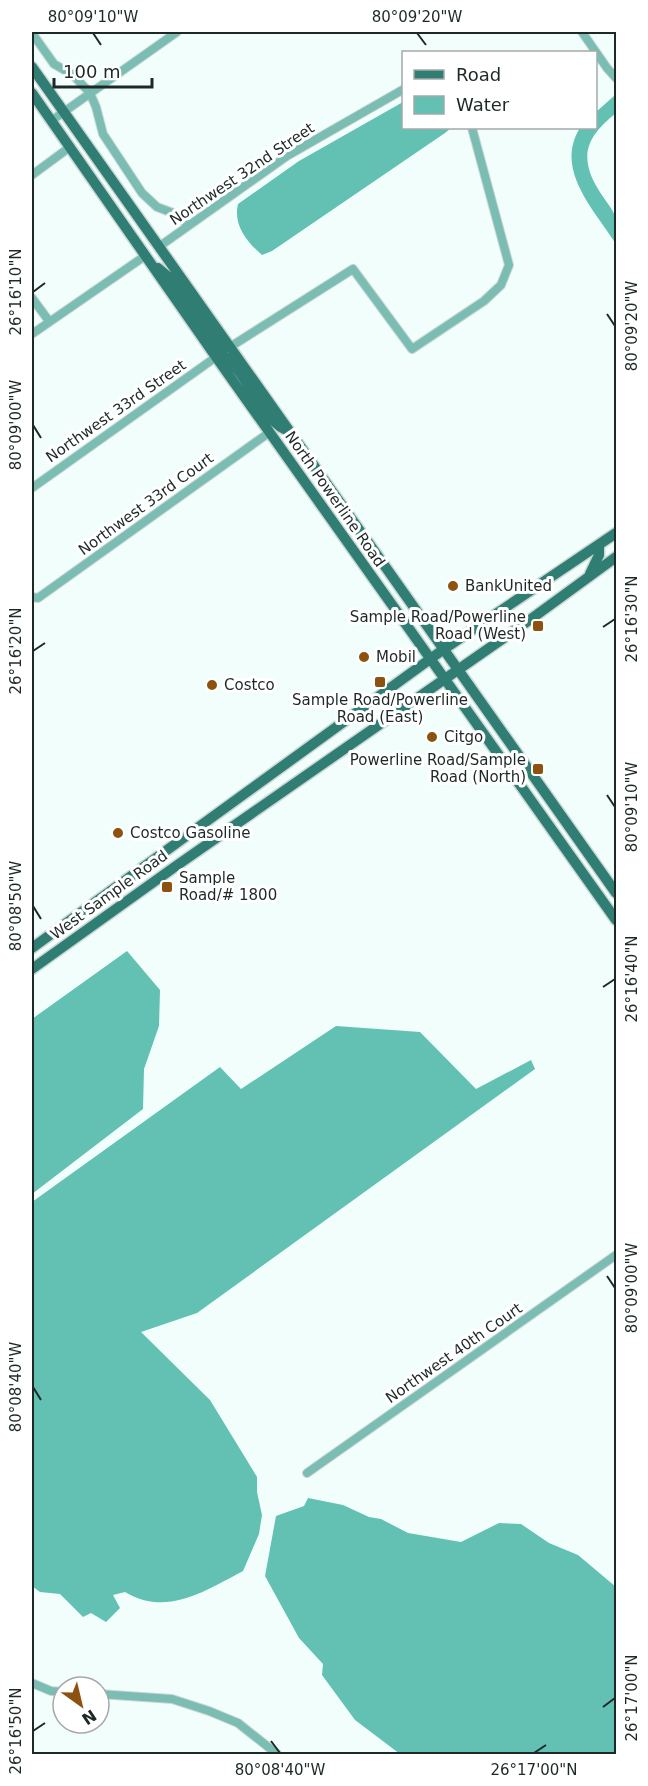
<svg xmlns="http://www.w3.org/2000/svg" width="648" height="1786" font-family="'DejaVu Sans',sans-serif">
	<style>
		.water { fill: #62c1b3 }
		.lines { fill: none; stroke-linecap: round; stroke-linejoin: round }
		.minor-casing { stroke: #cbd8d5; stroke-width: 10 }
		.major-casing { stroke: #cbd8d5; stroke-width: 13 }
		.minor { stroke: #7bbdb2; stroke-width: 8 }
		.major { stroke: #2f7d73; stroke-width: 10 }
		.ticks { fill: none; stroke: #1d2927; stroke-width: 2 }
		.poi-dot { fill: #8d5210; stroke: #fff; stroke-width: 2 }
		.labels { text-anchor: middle; stroke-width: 6; stroke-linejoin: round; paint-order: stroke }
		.street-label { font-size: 15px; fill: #1d2927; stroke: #fff }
		.poi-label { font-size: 15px; fill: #1d2927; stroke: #fff; text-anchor: start }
		.neatline { fill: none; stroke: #1d2927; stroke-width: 2 }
		.ticks-label { font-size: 15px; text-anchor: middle; fill: #1d2927 }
	</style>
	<rect width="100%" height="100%" fill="#f1fefb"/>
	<path class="water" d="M614,96H616V113C589,135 577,154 598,189C603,198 611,206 615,216C619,223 617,236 616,244C594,210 554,169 580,128H596V112Z
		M403,102L404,128H451L445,133L272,251L262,255C247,242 233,225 238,204L299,161Z
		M127,951L160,990L159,1026L144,1069L143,1109L32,1194V1019Z
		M336,1026L420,1032L476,1089L531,1060L535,1069L197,1313L141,1332L210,1400L257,1477V1492L262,1515L259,1534L243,1571C205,1591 167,1617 125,1592L113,1595L120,1608L106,1622L91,1613L83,1617L60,1594L40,1592L32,1586V1202L220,1067L241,1089Z
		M308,1498L343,1505L369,1517L381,1519L408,1533L461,1542L499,1523L521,1524L549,1543L578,1555L616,1587V1754H400L355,1720L322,1675L323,1664L299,1638L265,1576L276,1516L304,1506Z"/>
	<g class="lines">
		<defs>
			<path id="minor" d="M582,32L607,68L616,78
				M32,33L54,64L73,75L90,93L96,107L103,134L142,193L157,207L173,213L189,225
				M51,121L177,32
				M32,175L70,147
				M160,246L287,156L404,89
				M32,298L49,321
				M32,334L145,256
				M230,347L353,269L412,349L484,301L501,285L509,265L472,128
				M32,488L216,357
				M32,597L38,598L270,432
				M307,1473L616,1255
				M32,1683L51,1691L63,1692
				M99,1694L172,1699L209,1711L238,1723L277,1754"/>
			<path id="major" d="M32,67L616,893
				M32,93L216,357L616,920
				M158,268L170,278L217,344L222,348L230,347
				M216,357L223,356C245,368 266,427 288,430
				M590,574L599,555V545
				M32,948L444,649L616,533
				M32,969L176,866L531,619L616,557"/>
		</defs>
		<use href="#minor" class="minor-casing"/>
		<use href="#major" class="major-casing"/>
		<use href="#minor" class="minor"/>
		<use href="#major" class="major"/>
	</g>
	<path class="ticks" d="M93,33L101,45M417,33L426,45M33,292L45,283M607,314L615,326M33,425L41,438M603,627L615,619M33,651L45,643M607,795L615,807M33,906L41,919M603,987L615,979M607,1276L615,1288M33,1387L41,1400M603,1707L615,1698M33,1731L45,1723M271,1741L280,1753M534,1753L546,1745"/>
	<g class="poi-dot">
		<circle cx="453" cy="586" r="6"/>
		<rect x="532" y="620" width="12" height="12" rx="3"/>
		<circle cx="364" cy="657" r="6"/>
		<rect x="374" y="676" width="12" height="12" rx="3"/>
		<circle cx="212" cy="685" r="6"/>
		<circle cx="432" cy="737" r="6"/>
		<rect x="532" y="763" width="12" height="12" rx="3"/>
		<circle cx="118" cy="833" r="6"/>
		<rect x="161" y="881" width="12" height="12" rx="3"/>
	</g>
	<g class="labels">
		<g class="street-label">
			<text transform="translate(242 174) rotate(-34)" y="5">Northwest 32nd Street</text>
			<text transform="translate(116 411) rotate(-35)" y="5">Northwest 33rd Street</text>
			<text transform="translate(335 499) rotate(55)" y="5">North Powerline Road</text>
			<text transform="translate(146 504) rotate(-36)" y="5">Northwest 33rd Court</text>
			<text transform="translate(109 895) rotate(-36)" y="5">West Sample Road</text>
			<text transform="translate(454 1353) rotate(-35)" y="5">Northwest 40th Court</text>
		</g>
		<g class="poi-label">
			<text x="465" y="591">BankUnited</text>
			<text x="526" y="622" text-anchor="end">Sample Road/Powerline<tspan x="526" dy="17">Road (West)</tspan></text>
			<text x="376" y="662">Mobil</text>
			<text x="224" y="690">Costco</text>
			<text x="380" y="705" text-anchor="middle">Sample Road/Powerline<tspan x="380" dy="17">Road (East)</tspan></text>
			<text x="444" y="742">Citgo</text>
			<text x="526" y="765" text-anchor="end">Powerline Road/Sample<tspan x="526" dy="17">Road (North)</tspan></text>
			<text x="130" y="838">Costco Gasoline</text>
			<text x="179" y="883">Sample<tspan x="179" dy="17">Road/# 1800</tspan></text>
		</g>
	</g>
	<rect width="648" height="1786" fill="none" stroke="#ffffff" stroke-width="66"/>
	<rect x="402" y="51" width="195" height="78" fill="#ffffff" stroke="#a5a9a9" stroke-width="1.5"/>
	<rect x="414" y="70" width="30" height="9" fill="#2f7d73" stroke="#a5a9a9" stroke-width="1.5"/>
	<text x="456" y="81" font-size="18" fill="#1d2927">Road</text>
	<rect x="414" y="96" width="30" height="18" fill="#62c1b3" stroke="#a5a9a9" stroke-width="1.5"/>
	<text x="456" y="111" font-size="18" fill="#1d2927">Water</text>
	<g transform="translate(81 1705) rotate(146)"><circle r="28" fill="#ffffff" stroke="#a5a9a9" stroke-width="1.5"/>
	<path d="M0-4.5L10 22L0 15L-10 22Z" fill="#8d5210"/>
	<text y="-9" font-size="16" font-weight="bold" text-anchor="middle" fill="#1d2927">N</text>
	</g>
	<path d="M54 78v9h98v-9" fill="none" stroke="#1d2927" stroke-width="3"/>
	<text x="63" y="78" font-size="18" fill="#1d2927" stroke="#ffffff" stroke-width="4.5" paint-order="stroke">100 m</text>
	<rect x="33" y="33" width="582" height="1720" class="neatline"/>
	<g class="ticks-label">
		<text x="93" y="22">80°09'10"W</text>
		<text x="417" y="22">80°09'20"W</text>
		<text transform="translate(16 292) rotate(-90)" y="5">26°16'10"N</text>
		<text transform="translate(632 326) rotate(-90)" y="5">80°09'20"W</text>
		<text transform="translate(16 425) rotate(-90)" y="5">80°09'00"W</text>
		<text transform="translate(632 619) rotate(-90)" y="5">26°16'30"N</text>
		<text transform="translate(16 651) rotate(-90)" y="5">26°16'20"N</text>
		<text transform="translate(632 807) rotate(-90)" y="5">80°09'10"W</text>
		<text transform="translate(16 906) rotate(-90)" y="5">80°08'50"W</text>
		<text transform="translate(632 979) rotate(-90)" y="5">26°16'40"N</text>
		<text transform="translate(632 1288) rotate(-90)" y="5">80°09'00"W</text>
		<text transform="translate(16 1387) rotate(-90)" y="5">80°08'40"W</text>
		<text transform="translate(632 1698) rotate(-90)" y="5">26°17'00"N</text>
		<text transform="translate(16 1731) rotate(-90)" y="5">26°16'50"N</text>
		<text x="280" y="1775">80°08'40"W</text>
		<text x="534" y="1775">26°17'00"N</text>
	</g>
</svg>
